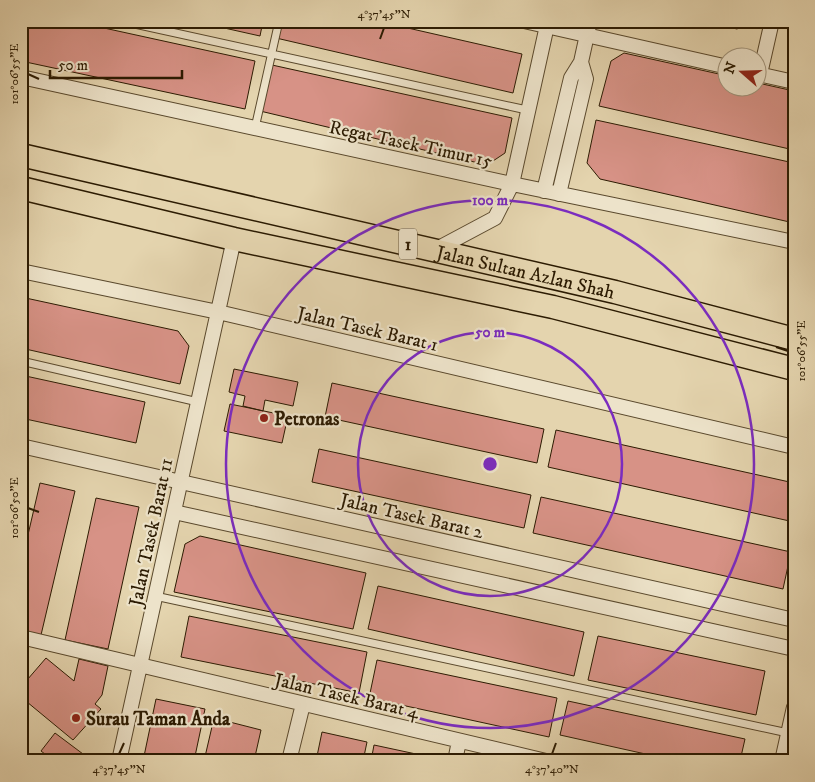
<svg xmlns="http://www.w3.org/2000/svg" width="815" height="782" font-family="'IM FELL DW Pica',serif">
	<style>
		.building { fill: #d79286; stroke: #2c1b02 }
		.lines { fill: none; stroke-linecap: round; stroke-linejoin: round }
		.service-casing { stroke: #5a492d; stroke-width: 9 }
		.minor-casing { stroke: #5a492d; stroke-width: 16 }
		.primary-casing { stroke: #2c1b02; stroke-width: 25 }
		.service { stroke: #ede3ca; stroke-width: 7 }
		.minor { stroke: #ede3ca; stroke-width: 14 }
		.primary { stroke: #e4d4ae; stroke-width: 22 }
		.ticks { fill: none; stroke: #2c1b02; stroke-width: 2 }
		.ring { fill: none; stroke: #7b2cbf; stroke-width: 2.5 }
		.poi-dot { fill: #8f2418; stroke: #ede3ca; stroke-width: 2 }
		.labels { text-anchor: middle; stroke-width: 4.5; stroke-linejoin: round; paint-order: stroke }
		.shield { fill: #ede3ca; stroke: #66573e; stroke-width: 1 }
		.shield-label { font-size: 18px; font-weight: bold; fill: #2c1b02 }
		.street-label { font-size: 19px; fill: #2c1b02; stroke: #ede3ca }
		.poi-label { font-size: 19px; font-weight: bold; fill: #2c1b02; stroke: #ede3ca; text-anchor: start }
		.centre { fill: #7b2cbf; stroke: #ede3ca; stroke-width: 2.5 }
		.ring-label { font-size: 15px; text-anchor: middle; font-weight: bold; fill: #7b2cbf; stroke: #ede3ca; stroke-width: 4.5; stroke-linejoin: round; paint-order: stroke }
		.neatline { fill: none; stroke: #2c1b02; stroke-width: 2 }
		.ticks-label { font-size: 12px; text-anchor: middle; fill: #2c1b02 }
	</style>
	<rect width="100%" height="100%" fill="#e4d4ae"/>
	<filter id="stains"><feTurbulence type="fractalNoise" baseFrequency=".004" numOctaves="4"/><feColorMatrix values="0 0 0 0 .2 0 0 0 0 .09 0 0 0 0 .02 0 0 0 .5 -.17"/></filter>
	<radialGradient id="worn" r=".72"><stop offset=".6" stop-color="#630" stop-opacity="0"/><stop offset="1" stop-color="#630" stop-opacity=".3"/></radialGradient>
	<path class="building" d="M21,21H72L255,61L245,109L21,61Z
		M193,21H263L260,36Z
		M280,21H377L522,54L513,93L276,38Z
		M704,21H751L737,29Z
		M624,53L728,76V88H758V83L794,91V150L599,106L611,61Z
		M272,65L512,118L505,153L487,165L260,111Z
		M596,120L794,163V223L600,179L587,163Z
		M21,297L178,331L189,346L180,384L21,348Z
		M234,369L298,382L293,406L265,400L263,411L243,406L245,396L229,392Z
		M21,375L145,402L136,443L21,418Z
		M332,383L544,429L537,463L325,417Z
		M230,404L288,416L282,443L224,431Z
		M556,430L794,483V522L548,467Z
		M319,449L531,495L524,528L312,482Z
		M40,483L75,491L41,635L21,631V565Z
		M541,497L791,552L783,589L533,533Z
		M96,498L139,507L108,649L65,640Z
		M200,536L366,573L353,629L174,592L185,544Z
		M378,586L584,632L574,676L368,629Z
		M189,616L367,652L359,693L181,657Z
		M598,636L765,671L756,715L588,680Z
		M46,658L74,681L79,659L108,666L102,695L95,704L101,709L73,740L21,697V687Z
		M377,660L557,698L549,737L369,698Z
		M156,699L205,709L194,761H143Z
		M568,701L745,739L740,761H677L560,735Z
		M214,718L261,730L254,761H204Z
		M322,732L367,742L363,761H316Z
		M55,733L91,760L90,761H54L41,751Z
		M374,745L416,754L415,761H371Z"/>
	<g class="lines">
		<defs>
			<path id="service" d="M121,21L527,110
				M255,128L279,21
				M21,361L198,402
				M155,596L788,733"/>
			<path id="minor" d="M524,21L728,67
				M758,74L794,82
				M760,74L772,21
				M21,77L512,184L794,242
				M544,191L571,78L581,62L590,21
				M559,194L586,79L581,62
				M435,250L495,218L512,184L548,21
				M21,271L218,312L794,447
				M21,446L794,620
				M174,512L794,649
				M21,637L546,761
				M119,761L234,239
				M289,761L303,704
				M455,761L459,741
				M782,761L794,707"/>
			<g id="primary">
				<path id="s1" d="M21,155L615,292L794,339"/>
				<path d="M21,188L234,239L553,307L794,369"/>
			</g>
		</defs>
		<use href="#service" class="service-casing"/>
		<use href="#minor" class="minor-casing"/>
		<use href="#primary" class="primary-casing"/>
		<use href="#service" class="service"/>
		<use href="#minor" class="minor"/>
		<use href="#primary" class="primary"/>
	</g>
	<path class="ticks" d="M380,39L384,28M28,74L39,79M776,347L788,351M28,508L39,512M119,754L124,743M552,754L556,743"/>
	<g class="ring">
		<circle cx="490" cy="464" r="132"/>
		<circle cx="490" cy="464" r="264"/>
	</g>
	<g class="poi-dot">
		<circle cx="264" cy="418" r="5"/>
		<circle cx="76" cy="718" r="5"/>
	</g>
	<g class="labels">
		<rect class="shield" x="399" y="228.5" width="18" height="31" rx="4"/>
		<g class="shield-label">
			<text x="408" y="250">1</text>
		</g>
		<g class="street-label">
			<text transform="translate(411 143) rotate(12)" y="7">Regat Tasek Timur 15</text>
			<text dy="7" stroke="none"><textPath href="#s1" startOffset="518">Jalan Sultan Azlan Shah</textPath></text>
			<text transform="translate(368 328) rotate(13)" y="7">Jalan Tasek Barat 1</text>
			<text transform="translate(412 515) rotate(13)" y="7">Jalan Tasek Barat 2</text>
			<text transform="translate(150 532) rotate(-78)" y="7">Jalan Tasek Barat 11</text>
			<text transform="translate(347 695) rotate(13)" y="7">Jalan Tasek Barat 4</text>
		</g>
		<g class="poi-label">
			<text x="274" y="425">Petronas</text>
			<text x="86" y="725">Surau Taman Anda</text>
		</g>
	</g>
	<circle cx="490" cy="464" r="8" class="centre"/>
	<g class="ring-label">
		<text x="490" y="205">100 m</text>
		<text x="490" y="337">50 m</text>
	</g>
	<rect width="815" height="782" fill="none" stroke="#e4d4ae" stroke-width="55"/>
	<g transform="translate(742 72) rotate(290)"><circle r="24" fill="#ede3ca" stroke="#a0937a"/>
	<path d="M0-4L9 19L0 12L-9 19Z" fill="#8f2418"/>
	<text y="-8" font-size="14" font-weight="bold" text-anchor="middle" fill="#2c1b02">N</text>
	</g>
	<path d="M50 70v8h132v-8" fill="none" stroke="#2c1b02" stroke-width="2.5"/>
	<text x="58" y="70" font-size="15" fill="#2c1b02" stroke="#ede3ca" stroke-width="4" paint-order="stroke">50 m</text>
	<rect x="28" y="28" width="760" height="726" class="neatline"/>
	<g class="ticks-label">
		<text x="384" y="18">4°37'45"N</text>
		<text transform="translate(14 74) rotate(-90)" y="4">101°06'55"E</text>
		<text transform="translate(801 351) rotate(-90)" y="4">101°06'55"E</text>
		<text transform="translate(14 508) rotate(-90)" y="4">101°06'50"E</text>
		<text x="119" y="773">4°37'45"N</text>
		<text x="552" y="773">4°37'40"N</text>
	</g>
	<rect width="100%" height="100%" filter="url(#stains)"/>
	<rect width="100%" height="100%" fill="url(#worn)"/>
</svg>
